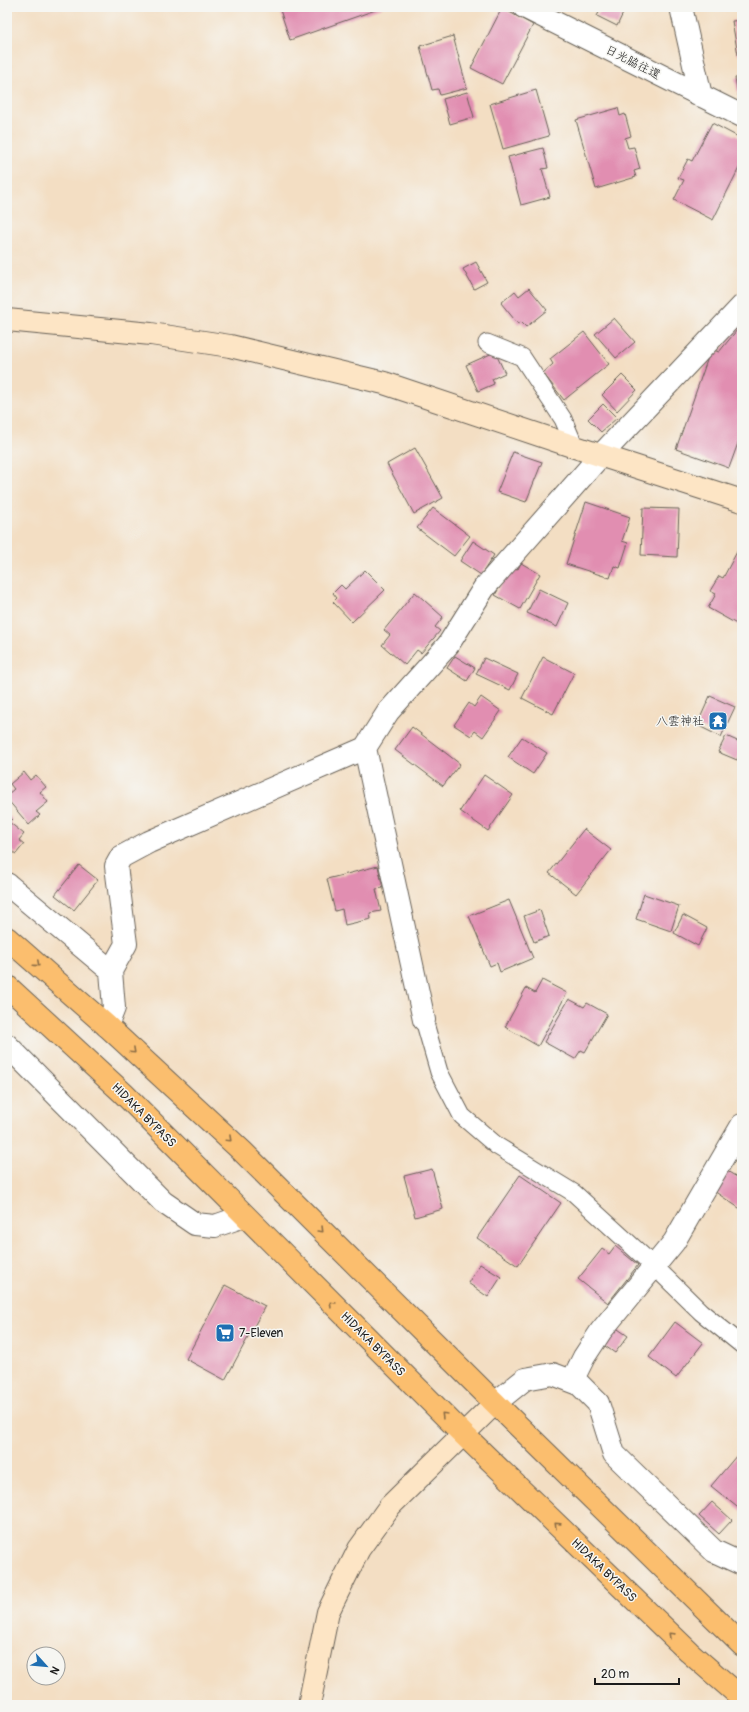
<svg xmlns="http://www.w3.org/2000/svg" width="749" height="1712" font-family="Pangolin,'Klee One',sans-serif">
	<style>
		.building { fill: #e18eb1 }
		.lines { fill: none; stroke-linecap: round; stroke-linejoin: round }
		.lane-casing { stroke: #676056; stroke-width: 19 }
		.street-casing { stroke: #676056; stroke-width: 24 }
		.secondary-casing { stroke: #676056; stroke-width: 24 }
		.highway-casing { stroke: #676056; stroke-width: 24 }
		.lane { stroke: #fff; stroke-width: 17 }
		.street { stroke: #fff; stroke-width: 22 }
		.secondary { stroke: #fde5c5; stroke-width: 22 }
		.highway { stroke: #fbbe6e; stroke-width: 22 }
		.oneway { stroke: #8c6d45 }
		.labels { text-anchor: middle; stroke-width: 3; stroke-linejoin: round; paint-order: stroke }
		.street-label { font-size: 12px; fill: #1c1c1c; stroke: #f6f6f2 }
		.poi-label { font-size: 12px; fill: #1c1c1c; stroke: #f6f6f2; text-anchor: end }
	</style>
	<rect width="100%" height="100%" fill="#f6f6f2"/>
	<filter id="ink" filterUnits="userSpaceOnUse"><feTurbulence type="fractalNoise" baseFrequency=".025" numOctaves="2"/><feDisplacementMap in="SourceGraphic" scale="8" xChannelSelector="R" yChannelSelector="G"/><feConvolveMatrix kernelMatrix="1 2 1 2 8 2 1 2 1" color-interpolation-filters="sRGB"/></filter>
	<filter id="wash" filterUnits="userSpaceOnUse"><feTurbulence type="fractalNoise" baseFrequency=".012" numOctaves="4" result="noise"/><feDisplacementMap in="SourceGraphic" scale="16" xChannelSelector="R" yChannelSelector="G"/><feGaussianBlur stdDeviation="0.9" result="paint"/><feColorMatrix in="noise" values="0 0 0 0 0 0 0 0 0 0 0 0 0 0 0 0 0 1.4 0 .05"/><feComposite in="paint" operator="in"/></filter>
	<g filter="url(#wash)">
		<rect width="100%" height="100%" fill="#f3dec3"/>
		<g id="blocks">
			<path class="building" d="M279,7H381V8L290,40Z
				M602,7H626L617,26L597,16Z
				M502,8L533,25L502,84L471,68Z
				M742,20V57H741V54L738,55L732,21Z
				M453,36L467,88L440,95L438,89L432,90L420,46Z
				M742,77V99H739L735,78Z
				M536,90L549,136L503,149L490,104Z
				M467,92L474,117L450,124L443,99Z
				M618,108L620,116L625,114L631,136L625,138L628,148L634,147L640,169L634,171L636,177L596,189L576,120Z
				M712,123L742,139V162L713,220L674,200L684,180L678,178L688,159L692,161Z
				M543,148L548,168L542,169L550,197L521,205L508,157Z
				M476,262L487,282L474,289L463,269Z
				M529,288L547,310L526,327L521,322L518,324L501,303L515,291L519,296Z
				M614,318L635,342L616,358L595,334Z
				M742,324V432L729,468L676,449L711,349L719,352Z
				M584,332L609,364L564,400L543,373L553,364L550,359Z
				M495,352L505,373L492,379L494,384L478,391L466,365Z
				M622,375L637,390L617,411L602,395Z
				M603,404L617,418L601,432L588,419Z
				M415,448L443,498L414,514L387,464Z
				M513,452L542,462L526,502L497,492Z
				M586,502L630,517L622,541L628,543L620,568L614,566L610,578L566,564Z
				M433,508L470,536L454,556L417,528Z
				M643,508L679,509L677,557L641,555Z
				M473,541L494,555L481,575L460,561Z
				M739,548L742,549V627L708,608L716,594L710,591L719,576L723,578Z
				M521,563L540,574L520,609L495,595L512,566L518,569Z
				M365,570L385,590L352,622L333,602L337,598L333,593L341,585L345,589Z
				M539,589L568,603L557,627L527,613Z
				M415,592L443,617L435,627L440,631L421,653L417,650L405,665L382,645L390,635L384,630Z
				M455,656L475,668L467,681L447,668Z
				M543,657L574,673L553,714L522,698Z
				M484,658L518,674L510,690L476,674Z
				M710,696L735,707L721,737L697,725Z
				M481,697L501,711L483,737L475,731L471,736L454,725L469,703L474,707Z
				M412,727L460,764L443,786L395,750Z
				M726,736L742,743V749L737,760L718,752Z
				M522,737L547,753L533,774L508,757Z
				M24,772L30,780L36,775L46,787L40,792L48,802L36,812L40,815L29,825L7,799V795L14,789L10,784Z
				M484,775L513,795L488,831L460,811Z
				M7,814L12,819L9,822L24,834L19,840L24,844L16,854L10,850L7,853Z
				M584,829L611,850L576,894L549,873Z
				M79,865L98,880L74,910L55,895Z
				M378,866L383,888L376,889L381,911L370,913L371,919L345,925L342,909L335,911L327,879Z
				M644,894L679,906L671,931L636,919Z
				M509,900L533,958L500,972L497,963L490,966L469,916Z
				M540,910L549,936L534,942L524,916Z
				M683,915L707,928L698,946L674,933Z
				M542,980L567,993L538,1046L505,1027L526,988L535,993Z
				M569,999L584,1007L587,1003L607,1014L585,1052L581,1050L575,1059L544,1042Z
				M432,1169L443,1209L415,1217L404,1176Z
				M727,1171L742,1180V1210L714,1191Z
				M520,1175L561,1203L518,1266L477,1238Z
				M615,1246L638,1265L608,1303L578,1279L602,1249L609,1254Z
				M480,1264L501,1277L488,1297L468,1283Z
				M225,1285L265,1306L225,1380L186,1359Z
				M675,1322L703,1343L676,1378L649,1357Z
				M615,1327L628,1336L615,1353L602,1344Z
				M737,1455L742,1459V1511L711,1486Z
				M712,1502L732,1520L719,1534L699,1516Z"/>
		</g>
	</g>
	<g filter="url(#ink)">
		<use href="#blocks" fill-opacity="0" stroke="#676056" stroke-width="1"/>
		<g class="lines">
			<defs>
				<path id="lane" d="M487,343L522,357L563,419L575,447
					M424,1020L439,1072L462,1116L497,1146L574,1193L655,1267L701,1312L742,1345"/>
				<path id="street" d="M524,7L742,116
					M681,7L701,96
					M7,884L111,971L114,1008L107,1026
					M111,971L126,944L116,866L121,857L149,842L365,748
					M424,1020L365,748L388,712L448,645L484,588L601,455L742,306
					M7,1045L163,1202L195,1224L215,1226L244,1216
					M572,1381L584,1357L601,1331L674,1242L742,1125
					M495,1403L525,1379L553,1374L579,1384L598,1403L614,1454L714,1551L742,1564"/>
				<path id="secondary" d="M7,320L151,334L230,346L384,383L575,447L742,501
					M309,1705L328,1612L359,1549L390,1506L495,1403"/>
				<path id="highway" d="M7,938L107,1026L242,1151L495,1403L742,1645
					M7,986L123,1093L463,1434L689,1652L742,1698"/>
			</defs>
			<use href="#lane" class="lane-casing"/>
			<use href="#street" class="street-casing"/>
			<use href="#secondary" class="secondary-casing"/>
			<use href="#highway" class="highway-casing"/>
			<use href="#lane" class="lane"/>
			<use href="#street" class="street"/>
			<use href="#secondary" class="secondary"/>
			<use href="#highway" class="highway"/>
		</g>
		<defs><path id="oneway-chevron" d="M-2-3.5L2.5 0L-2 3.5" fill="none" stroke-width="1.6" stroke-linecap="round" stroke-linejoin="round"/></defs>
		<g class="oneway">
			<use href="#oneway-chevron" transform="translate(37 964) rotate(41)"/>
			<use href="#oneway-chevron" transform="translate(133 1051) rotate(43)"/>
			<use href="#oneway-chevron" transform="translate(229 1139) rotate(43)"/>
			<use href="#oneway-chevron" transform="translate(321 1230) rotate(45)"/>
			<use href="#oneway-chevron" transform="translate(332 1304) rotate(-135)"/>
			<use href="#oneway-chevron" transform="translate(444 1415) rotate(-135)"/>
			<use href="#oneway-chevron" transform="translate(557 1525) rotate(-136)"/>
			<use href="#oneway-chevron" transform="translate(671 1635) rotate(-136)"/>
		</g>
	</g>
	<defs>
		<symbol id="temple-square" viewBox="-11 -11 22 22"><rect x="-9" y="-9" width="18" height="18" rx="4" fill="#1f6fb2" stroke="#f6f6f2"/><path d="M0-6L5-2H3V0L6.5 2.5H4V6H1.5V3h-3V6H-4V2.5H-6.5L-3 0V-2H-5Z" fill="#fff"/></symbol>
		<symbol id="supermarket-square" viewBox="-11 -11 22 22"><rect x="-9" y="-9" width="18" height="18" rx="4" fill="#1f6fb2" stroke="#f6f6f2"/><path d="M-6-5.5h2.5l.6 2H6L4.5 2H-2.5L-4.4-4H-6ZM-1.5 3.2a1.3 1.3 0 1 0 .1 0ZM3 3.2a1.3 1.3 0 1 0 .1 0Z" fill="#fff"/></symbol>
	</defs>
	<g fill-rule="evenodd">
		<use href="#temple-square" x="707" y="710" width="22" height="22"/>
		<use href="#supermarket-square" x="214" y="1322" width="22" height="22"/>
	</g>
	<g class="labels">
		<g class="street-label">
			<text transform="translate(633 62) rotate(27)" y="4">日光脇往還</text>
			<text transform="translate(144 1115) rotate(45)" y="4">HIDAKA BYPASS</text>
			<text transform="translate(373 1344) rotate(45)" y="4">HIDAKA BYPASS</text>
			<text transform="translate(604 1570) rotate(44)" y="4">HIDAKA BYPASS</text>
		</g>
		<g class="poi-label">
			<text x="704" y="725">八雲神社</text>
			<text x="239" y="1337" text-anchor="start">7-Eleven</text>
		</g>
	</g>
	<rect width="749" height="1712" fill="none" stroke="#f6f6f2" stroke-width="24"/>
	<g transform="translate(46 1666) rotate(117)"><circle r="19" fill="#f6f6f2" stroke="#9f9f9c"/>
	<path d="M0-3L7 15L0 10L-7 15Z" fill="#1f6fb2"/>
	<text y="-6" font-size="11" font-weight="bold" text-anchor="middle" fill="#1c1c1c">N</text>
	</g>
	<path d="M595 1678v6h84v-6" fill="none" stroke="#1c1c1c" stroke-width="2"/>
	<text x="601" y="1678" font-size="12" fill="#1c1c1c" stroke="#f6f6f2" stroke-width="3" paint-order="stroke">20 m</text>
</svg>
